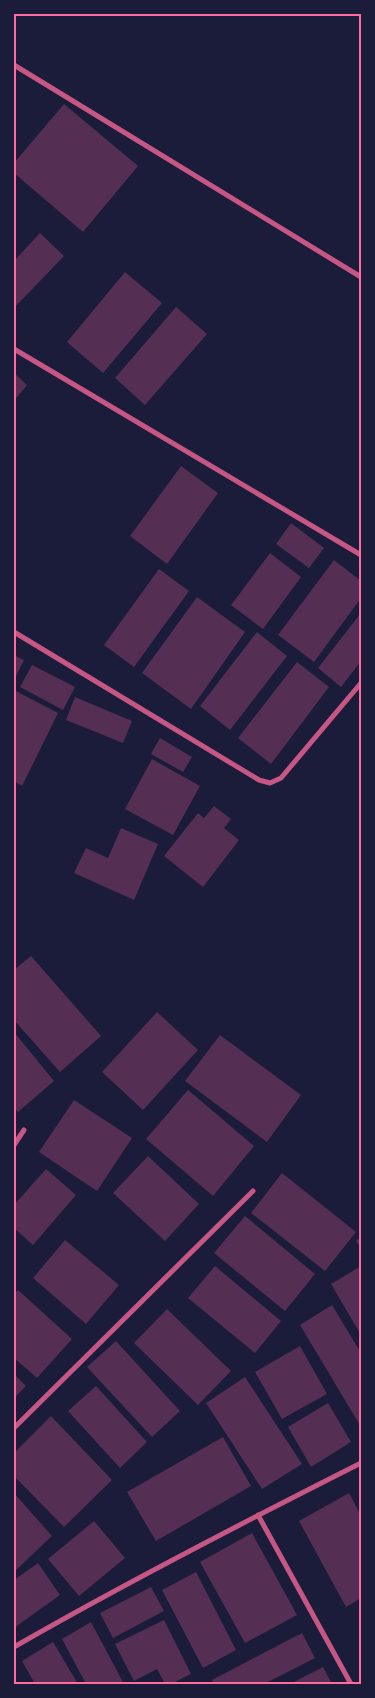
<svg xmlns="http://www.w3.org/2000/svg" width="375" height="1698" font-family="'Sofia Sans Condensed',sans-serif">
	<style>
		.building { fill: #542f53 }
		.lines { fill: none; stroke-linecap: round; stroke-linejoin: round }
		.minor { stroke: #c65784; stroke-width: 5 }
		.neatline { fill: none; stroke: #ff6b9d; stroke-width: 2 }
	</style>
	<rect width="100%" height="100%" fill="#1b1b3a"/>
	<path class="building" d="M64,104L138,166L83,232L14,173V163Z
		M40,233L64,256L14,308V261Z
		M125,272L162,303L103,373L67,342Z
		M176,307L207,334L145,405L115,378Z
		M14,373L27,385L14,401Z
		M181,466L218,493L167,564L130,536Z
		M291,523L324,548L309,568L276,544Z
		M270,553L301,577L263,629L231,605Z
		M334,560L361,581V598L314,662L278,635Z
		M159,569L189,591L134,667L104,645Z
		M197,597L245,632L191,709L142,673Z
		M361,613V661L341,687L318,668Z
		M257,632L287,656L230,730L200,706Z
		M14,655L24,660L14,680Z
		M297,662L329,687L271,764L238,738Z
		M32,665L75,687L63,710L20,687Z
		M16,691L58,713L22,786L14,781V695Z
		M75,697L132,721L123,743L66,720Z
		M160,738L192,757L183,772L151,754Z
		M152,759L200,786L173,835L125,809Z
		M214,806L231,819L224,828L239,840L203,887L164,856L198,813L204,818Z
		M121,828L158,844L134,900L74,873L86,848L108,858Z
		M31,956L101,1036L60,1072L14,1020V970Z
		M157,1012L198,1050L143,1110L102,1072Z
		M14,1032L54,1081L18,1112L14,1107Z
		M220,1035L301,1095L267,1142L185,1081Z
		M188,1090L254,1146L213,1196L146,1139Z
		M74,1100L132,1138L97,1191L39,1152Z
		M148,1156L199,1204L165,1241L113,1193Z
		M46,1169L76,1195L33,1245L14,1228V1205Z
		M282,1173L356,1232L325,1271L251,1213Z
		M245,1216L315,1274L285,1311L214,1253Z
		M361,1237V1248L356,1241Z
		M65,1240L119,1285L86,1324L33,1278Z
		M215,1266L281,1321L255,1353L188,1298Z
		M361,1266V1335L331,1284Z
		M18,1290L72,1339L37,1378L14,1358V1294Z
		M332,1305L361,1353V1427L300,1325Z
		M167,1309L231,1371L198,1405L134,1343Z
		M116,1341L180,1411L152,1437L87,1367Z
		M300,1346L327,1394L282,1419L255,1372Z
		M14,1374L26,1386L14,1398Z
		M245,1377L302,1464L262,1489L206,1403Z
		M96,1386L147,1442L120,1468L68,1411Z
		M328,1403L351,1442L311,1467L288,1427Z
		M51,1416L112,1480L64,1527L14,1476V1453Z
		M223,1437L251,1486L156,1541L127,1492Z
		M14,1493L52,1536L14,1572Z
		M349,1493L361,1516V1598L346,1607L299,1521Z
		M94,1521L125,1558L79,1596L48,1559Z
		M252,1533L297,1615L245,1643L200,1562Z
		M38,1563L60,1595L14,1628V1580Z
		M196,1572L236,1650L203,1668L162,1590Z
		M151,1587L164,1611L113,1638L100,1613Z
		M164,1620L191,1674L171,1684H165L157,1669L134,1681L115,1644Z
		M91,1622L124,1684H86L62,1639Z
		M302,1633L315,1658L264,1684H214L212,1680Z
		M53,1642L78,1684H35L22,1661Z
		M323,1667L332,1684H290Z"/>
	<g class="lines">
		<path class="minor" d="M14,65L361,277
			M14,349L361,555
			M14,632L259,780L270,783L281,778L361,683
			M14,1145L24,1130
			M14,1428L253,1191
			M258,1515L351,1684
			M14,1647C127,1582 244,1522 361,1463"/>
	</g>
	<rect width="375" height="1698" fill="none" stroke="#1b1b3a" stroke-width="30"/>
	<rect x="15" y="15" width="345" height="1668" class="neatline"/>
</svg>
